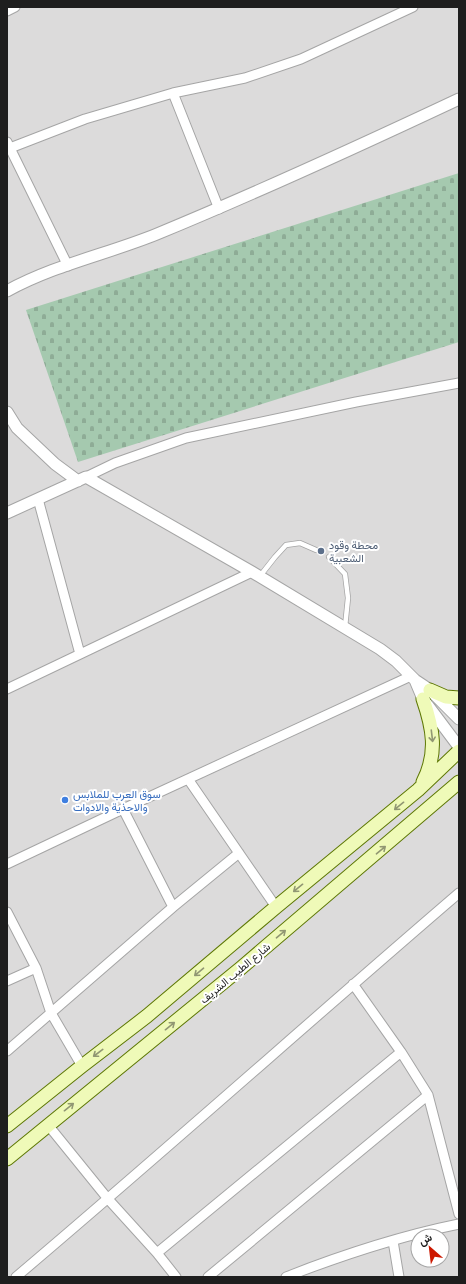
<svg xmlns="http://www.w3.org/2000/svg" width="466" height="1284" font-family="'Archivo Narrow',Vazirmatn,sans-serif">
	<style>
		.residential { fill: #dcdbdb; fill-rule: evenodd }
		.cemetery { fill: url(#cemetery-stones) }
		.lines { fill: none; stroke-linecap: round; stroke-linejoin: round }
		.service-casing { stroke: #a5a5a5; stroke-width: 6 }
		.minor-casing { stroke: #a5a5a5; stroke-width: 11 }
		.tertiary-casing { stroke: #a5a5a5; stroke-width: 13 }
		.secondary-casing { stroke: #5d7704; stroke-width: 15 }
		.service { stroke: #fff; stroke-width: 4.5 }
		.minor { stroke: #fff; stroke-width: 9 }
		.tertiary { stroke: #fff; stroke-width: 11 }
		.secondary { stroke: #effab8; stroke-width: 13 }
		.oneway { stroke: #919773 }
		.service-dot { fill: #5c6f8a; stroke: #fff; stroke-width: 1.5 }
		.shop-dot { fill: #3f7fe0; stroke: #fff; stroke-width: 1.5 }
		.labels { text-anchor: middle; stroke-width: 4; stroke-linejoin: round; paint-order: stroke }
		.service-label { font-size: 11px; fill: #4e5e75; stroke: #fff; text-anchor: start }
		.shop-label { font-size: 11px; fill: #366cbe; stroke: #fff; text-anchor: start }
		.street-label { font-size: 11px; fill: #1e1e1e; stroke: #fff }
	</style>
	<defs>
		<pattern id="cemetery-stones" width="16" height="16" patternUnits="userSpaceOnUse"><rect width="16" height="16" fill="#a5c9af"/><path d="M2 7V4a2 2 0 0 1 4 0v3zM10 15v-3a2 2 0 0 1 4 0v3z" fill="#8eac96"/></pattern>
	</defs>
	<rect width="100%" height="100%" fill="#efede4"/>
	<path class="residential" d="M7,7H459V1277H7ZM418,1236H442V1260H418Z"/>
	<path class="cemetery" d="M459,173V342L78,462L26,310Z"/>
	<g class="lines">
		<defs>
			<path id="service" d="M329,557L345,574L348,598L345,627
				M260,576L275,557L286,545L300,543L316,550"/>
			<path id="minor" d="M7,11L15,7
				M173,93L219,209
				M7,142L68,266
				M10,148L85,119L173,93L245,78L301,59L413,7
				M86,477L115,463L186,438L356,402L459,383
				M38,499L80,654
				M7,689L252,572
				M188,779L276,907
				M123,809L173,907
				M7,864L123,809L411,676
				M7,912L36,968L51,1013L82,1066
				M7,981L36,968
				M7,1051L173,907L239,853
				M428,1095L459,1214
				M48,1125L108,1199L157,1253L176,1277
				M393,1241L399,1277
				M157,1253L401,1052L353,984
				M16,1277C165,1151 311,1020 459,893
				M208,1277L428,1095L401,1052
				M286,1277C342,1255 400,1236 459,1224"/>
			<path id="tertiary" d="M7,291C54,265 108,254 157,234C259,192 359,146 459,99
				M7,412L17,428L55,464L78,481
				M7,513L86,477L252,572L380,649L396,661L415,680L430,690L459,719
				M415,680L423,699L459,747"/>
			<path id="secondary" d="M430,690L446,697L459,698
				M423,699C433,728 438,753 423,782
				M7,1126L82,1066L147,1016L276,907L418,790L459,751
				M7,1159L241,968L459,782"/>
		</defs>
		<use href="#service" class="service-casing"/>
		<use href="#minor" class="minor-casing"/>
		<use href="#tertiary" class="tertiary-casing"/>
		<use href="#secondary" class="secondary-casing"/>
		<use href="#service" class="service"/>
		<use href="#minor" class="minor"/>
		<use href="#tertiary" class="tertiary"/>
		<use href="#secondary" class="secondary"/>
	</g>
	<defs><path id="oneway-shaft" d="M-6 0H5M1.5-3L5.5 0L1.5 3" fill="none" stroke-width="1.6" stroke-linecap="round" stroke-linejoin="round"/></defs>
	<g class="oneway">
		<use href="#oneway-shaft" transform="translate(432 736) rotate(83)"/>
		<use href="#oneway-shaft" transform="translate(399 806) rotate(141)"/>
		<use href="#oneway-shaft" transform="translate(381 850) rotate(-40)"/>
		<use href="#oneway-shaft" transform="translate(298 888) rotate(141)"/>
		<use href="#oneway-shaft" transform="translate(281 934) rotate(-40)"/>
		<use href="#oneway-shaft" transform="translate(199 972) rotate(140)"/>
		<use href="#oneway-shaft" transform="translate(170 1026) rotate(-39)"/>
		<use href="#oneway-shaft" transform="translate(98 1053) rotate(143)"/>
		<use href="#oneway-shaft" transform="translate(69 1107) rotate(-39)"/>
	</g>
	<circle class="service-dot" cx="321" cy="551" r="4"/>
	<circle class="shop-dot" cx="65" cy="800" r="4"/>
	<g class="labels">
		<g class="service-label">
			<text x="329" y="549">محطة وقود<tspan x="329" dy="13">الشعبية</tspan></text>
		</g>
		<g class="shop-label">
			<text x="73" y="798">سوق العرب للملابس<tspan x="73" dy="13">والاحذية والادوات</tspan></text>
		</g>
		<g class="street-label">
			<text transform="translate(235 973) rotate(-40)" y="4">شارع الطيب الشريف</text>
		</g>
	</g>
	<rect width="466" height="1284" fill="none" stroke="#1e1e1e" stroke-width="16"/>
	<g transform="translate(430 1248) rotate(332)"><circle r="19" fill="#ffffff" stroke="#a5a5a5"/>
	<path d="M0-3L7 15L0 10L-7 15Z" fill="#cd1800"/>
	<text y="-6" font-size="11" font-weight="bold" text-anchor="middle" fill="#1e1e1e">ش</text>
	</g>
</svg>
